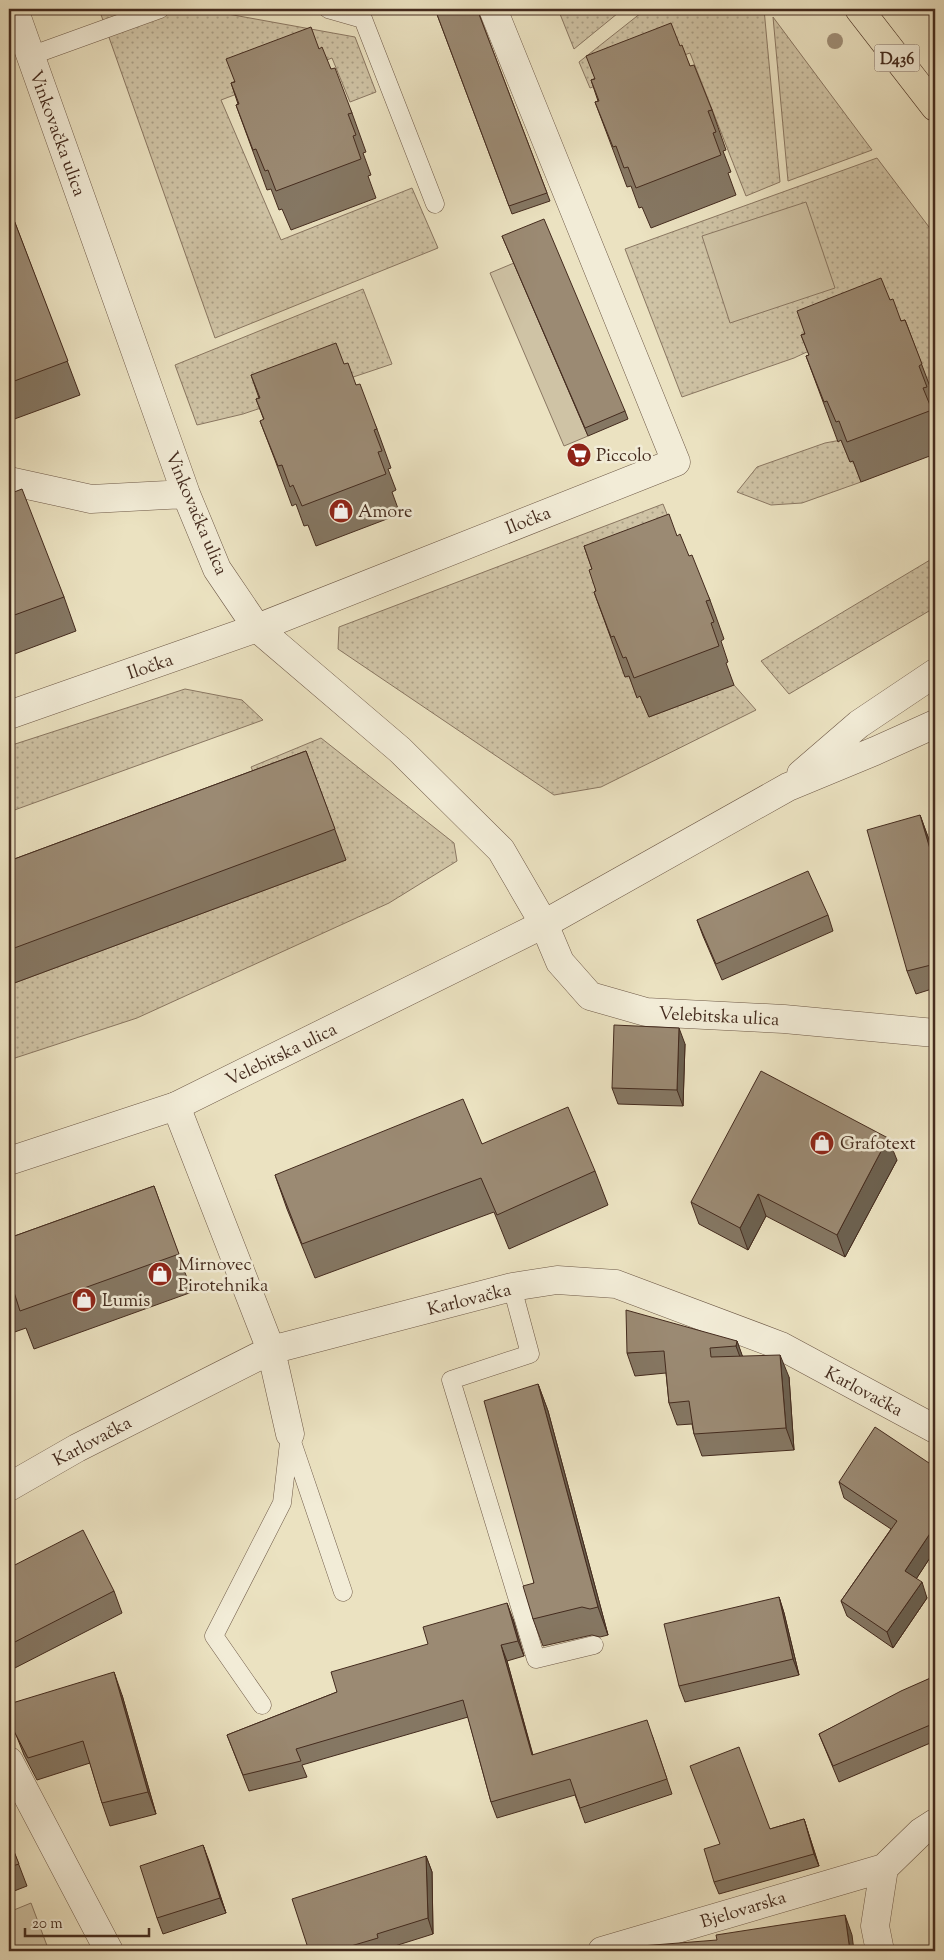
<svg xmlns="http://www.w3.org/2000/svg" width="944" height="1960" font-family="'Sorts Mill Goudy',serif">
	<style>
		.grass { fill: url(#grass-dots); stroke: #8a7762 }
		.green { fill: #cfc3a5; stroke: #8a7762 }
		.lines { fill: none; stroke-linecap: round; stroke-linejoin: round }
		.service-casing { stroke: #6e5947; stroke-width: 19 }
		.minor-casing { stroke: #6e5947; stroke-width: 29 }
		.tertiary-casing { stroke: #6e5947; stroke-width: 29 }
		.primary-casing { stroke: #442b1e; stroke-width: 29 }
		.service { stroke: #f2ecd7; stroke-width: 18 }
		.minor { stroke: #f2ecd7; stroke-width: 28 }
		.tertiary { stroke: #f2ecd7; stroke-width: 28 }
		.primary { stroke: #ebe2c1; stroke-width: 28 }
		.tree { fill: #9f8e76 }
		.wall { fill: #857763; stroke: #442b1e }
		.shaded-wall { fill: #6c6150; stroke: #442b1e }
		.building { fill: #9b8a73; stroke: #442b1e }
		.labels { text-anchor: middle; stroke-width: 5; stroke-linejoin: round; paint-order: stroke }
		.shield { fill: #f2ecd7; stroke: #786556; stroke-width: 1 }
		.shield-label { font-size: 16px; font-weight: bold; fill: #442b1e }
		.street-label { font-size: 18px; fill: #442b1e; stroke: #f2ecd7 }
		.poi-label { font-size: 18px; fill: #442b1e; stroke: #f2ecd7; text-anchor: start }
	</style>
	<defs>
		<pattern id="grass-dots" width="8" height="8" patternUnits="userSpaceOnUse" patternTransform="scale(1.25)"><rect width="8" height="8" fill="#cfc3a5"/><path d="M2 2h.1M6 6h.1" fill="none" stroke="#aa9f86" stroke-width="1.8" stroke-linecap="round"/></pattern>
	</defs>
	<rect width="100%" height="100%" fill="#ebe2c1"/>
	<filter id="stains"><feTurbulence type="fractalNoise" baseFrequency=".004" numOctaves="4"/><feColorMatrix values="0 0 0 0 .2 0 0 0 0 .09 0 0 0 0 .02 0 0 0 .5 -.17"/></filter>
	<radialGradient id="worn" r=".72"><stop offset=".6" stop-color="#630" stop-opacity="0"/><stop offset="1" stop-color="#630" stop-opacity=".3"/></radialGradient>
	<path class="grass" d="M99,9H200L355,37L376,92L350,102L332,58L221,100L281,240L412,188L438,248L215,338Z
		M558,9H623L574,49Z
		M646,9H764L780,182L746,196L690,53L590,88L579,62Z
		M773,17L872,150L788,181Z
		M877,158L935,235V400L811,350L794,358L682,397L625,249Z
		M363,289L392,364L243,414L197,425L175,365Z
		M841,440L850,462L853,461L861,482L802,503L771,505L737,492L757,467L825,443Z
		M663,504L683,554L625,677L629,676L637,697L640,696L649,717L734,685L756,710L601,787L554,795L338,649L339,627Z
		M935,557L934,608L789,694L761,661Z
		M185,689L242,700L263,720L9,812V746Z
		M321,738L454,843L457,861L389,903L137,1018L9,1060V985L346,860L266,800L251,767Z"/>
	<path class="green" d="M806,202L835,288L730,323L702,236Z
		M514,263L588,436L564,446L490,273Z
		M31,1903L49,1951H9V1912Z"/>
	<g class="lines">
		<defs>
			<path id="service" d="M328,9L363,19L435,204
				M30,56L160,9
				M512,1287L530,1354L451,1380L536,1659L594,1645
				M291,1439L343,1592
				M262,1705L214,1636L282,1503L290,1434"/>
			<path id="minor" d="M14,9L186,494L217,569L257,628L400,750L501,850L544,924L560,962L590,996L646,1012L784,1019L935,1033
				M9,481L91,499L186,494
				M9,715L257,628L676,462L493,9
				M176,1106L271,1350L290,1434
				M9,1487L77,1448L271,1350L512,1287L557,1280L616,1284L781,1346L935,1429
				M9,1761L109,1951
				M602,1951L884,1868
				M880,1951L875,1926L884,1868L921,1832L935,1823"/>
			<path id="tertiary" d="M801,774L859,724L935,673
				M9,1161L176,1106L544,924L788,787L875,751L935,724"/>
			<path id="primary" d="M859,9L935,107"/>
		</defs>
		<use href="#service" class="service-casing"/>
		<use href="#minor" class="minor-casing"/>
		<use href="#tertiary" class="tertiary-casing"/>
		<use href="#primary" class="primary-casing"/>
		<use href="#service" class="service"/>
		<use href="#minor" class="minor"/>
		<use href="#tertiary" class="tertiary"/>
		<use href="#primary" class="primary"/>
	</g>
	<circle class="tree" cx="835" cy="41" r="8"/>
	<path class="wall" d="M435,9H477L550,201L512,214Z
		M680,46L712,110L726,150L723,151L731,172L728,173L736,195L651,228L642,207L639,208L631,186L627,187L595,102L598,101L591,80Z
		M319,49L331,69L352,113L366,152L363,153L371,175L368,176L376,198L291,230L282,209L279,210L271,189L267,190L236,105L238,104L231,83Z
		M9,207L80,395L9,421Z
		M502,236L625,411L628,419L588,436Z
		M890,300L901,321L905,320L935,400V405H934L935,409V454L861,482L853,461L850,462L841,440L838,442L806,356L809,355L801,335Z
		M344,364L356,385L377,429L391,468L388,469L396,490L392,492L400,514L316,546L308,525L304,526L296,504L292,506L275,460L260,421L264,420L256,399L259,398L251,375Z
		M9,494L64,597L76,631L9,656Z
		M677,536L689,556L710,600L724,639L721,641L728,662L726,663L734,685L649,717L640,696L637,698L629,676L625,677L594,592L596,591L592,569L584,546Z
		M306,751L346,860L9,985V861Z
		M920,815L928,837L935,860V988L916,994L907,971Z
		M828,915L833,931L722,980L703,936L697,920Z
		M685,1044L683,1106L618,1104L612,1088Z
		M482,1144L595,1171L608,1205L509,1249L494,1212L315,1278L287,1209L275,1175Z
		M897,1160L845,1257L766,1216L748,1250L699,1224L691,1202Z
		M154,1186L192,1292L34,1349L26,1328L9,1334V1238Z
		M737,1341L742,1356L789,1377L794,1450L702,1456L694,1434L692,1424L677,1425L669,1403L666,1373L635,1376L627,1353Z
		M538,1384L548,1411L608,1635L600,1637L592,1635L543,1646L533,1619Z
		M935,1467V1550L916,1579L927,1598L893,1648L847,1616L841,1601L891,1529L844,1498L839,1482Z
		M9,1568L114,1591L122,1613L9,1671Z
		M779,1597L784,1613L799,1675L685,1702L679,1686Z
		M513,1619L524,1656L507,1661L533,1755L652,1735L672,1794L585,1823L575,1795L497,1818L491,1802L468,1717L302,1765L307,1777L249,1791L227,1735L337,1692Z
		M935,1676V1741L839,1782L819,1734Z
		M122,1695L156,1814L110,1826L102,1803L90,1763L37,1780L24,1755L13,1727Z
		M804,1819L819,1866L719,1894L714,1882L770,1829Z
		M9,1839L27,1886L9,1893Z
		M203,1845L226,1913L163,1934L157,1918Z
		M426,1856L432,1872L433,1934L382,1950L383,1951H309Z"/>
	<path class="shaded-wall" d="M920,815L928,837L935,860V866Z
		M679,1028L685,1044L683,1106L677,1090Z
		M888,1138L897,1160L845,1257L837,1235Z
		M758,1194L766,1216L748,1250L740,1228Z
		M737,1341L745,1363L744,1368L736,1346Z
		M780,1355L789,1377L794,1450L786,1428Z
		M538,1384L548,1411L608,1635L598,1607Z
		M935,1526V1550L911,1587L905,1571Z
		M922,1582L927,1598L893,1648L887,1632Z
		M779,1597L784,1613L799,1675L793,1659Z
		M507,1603L513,1619L524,1656L518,1641Z
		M501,1645L507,1661L537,1771L532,1755Z
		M114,1672L122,1695L156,1814L148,1792Z
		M804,1819L808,1832L819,1866L814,1854Z
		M203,1845L209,1861L226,1913L220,1898Z
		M426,1856L432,1872L433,1934L428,1918Z
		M845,1915L852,1935L854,1951H850Z"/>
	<path class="building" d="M435,9H477L547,193L509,206Z
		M671,23L680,46L682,45L690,66L694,65L712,110L708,111L716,132L713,133L721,155L636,188L628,167L624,168L616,146L613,147L595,102L599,101L591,80L595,79L586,56Z
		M311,27L319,49L322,47L331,69L335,68L352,113L348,114L356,135L353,136L361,159L276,191L268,170L265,171L256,149L253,150L236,105L239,104L231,83L235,82L226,59Z
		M9,207L68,361L9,383Z
		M544,219L625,411L585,428L502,236Z
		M881,278L890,300L893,299L901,321L905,320L922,364L919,366L927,387L923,388L932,410L847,442L839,421L836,422L827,401L824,402L806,356L809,355L801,335L805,334L797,311Z
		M336,343L344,364L348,363L356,385L360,384L377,429L374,430L382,451L378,452L386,474L302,506L293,485L290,487L282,465L278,466L260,421L264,419L256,399L260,398L251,375Z
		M22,489L64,597L9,617V494Z
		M669,514L677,536L680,534L689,556L692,555L710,600L706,601L714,622L711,623L719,646L634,678L626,657L623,658L614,636L611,637L594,592L596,591L589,570L592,569L584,546Z
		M306,751L335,829L9,950V861Z
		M920,815L935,866V964L907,971L867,830Z
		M808,871L828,915L716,964L697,920Z
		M614,1025L679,1028L677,1090L612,1088Z
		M761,1071L888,1138L837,1235L758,1194L740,1228L691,1202Z
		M463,1099L482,1144L568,1107L595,1171L497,1215L481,1178L302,1244L275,1175Z
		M154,1186L179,1254L20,1311L13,1289L9,1291V1238Z
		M626,1310L737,1341L736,1346L710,1348L711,1357L780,1355L786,1428L694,1434L689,1401L669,1403L664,1351L627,1353Z
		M538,1384L598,1607L590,1609L582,1607L533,1619L523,1586L534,1583L484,1401Z
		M875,1427L935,1467V1526L905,1571L922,1582L887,1632L841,1601L897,1521L839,1482Z
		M83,1530L114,1591L9,1645V1568Z
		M779,1597L793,1659L679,1686L664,1624Z
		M507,1603L518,1641L501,1645L532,1755L647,1720L667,1779L580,1808L570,1779L491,1802L463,1700L296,1749L301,1761L243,1775L227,1735L337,1692L331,1672L428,1644L423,1627Z
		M114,1672L148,1792L102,1803L83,1741L28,1758L15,1733L9,1715V1704Z
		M935,1676V1723L833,1766L819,1734L901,1691Z
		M739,1747L770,1829L804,1819L814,1854L714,1882L704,1849L720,1844L690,1766Z
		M9,1839L19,1864L9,1867Z
		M203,1845L220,1898L157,1918L140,1866Z
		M426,1856L428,1918L377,1934L378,1938L334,1951H309L292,1899Z
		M845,1915L850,1951H608L641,1946L717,1940L716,1935Z"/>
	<defs>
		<symbol id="supermarket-disc" viewBox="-11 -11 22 22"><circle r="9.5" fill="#8f2418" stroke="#f2ecd7"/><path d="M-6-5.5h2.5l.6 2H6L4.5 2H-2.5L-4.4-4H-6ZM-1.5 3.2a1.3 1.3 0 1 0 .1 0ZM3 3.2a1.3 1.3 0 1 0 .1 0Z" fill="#fff"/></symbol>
		<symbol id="shop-disc" viewBox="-11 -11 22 22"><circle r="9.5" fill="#8f2418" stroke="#f2ecd7"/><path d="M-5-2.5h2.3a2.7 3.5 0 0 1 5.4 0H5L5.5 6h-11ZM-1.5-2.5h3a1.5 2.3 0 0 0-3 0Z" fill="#fff"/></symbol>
	</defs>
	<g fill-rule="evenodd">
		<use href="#supermarket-disc" x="565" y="441" width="28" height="28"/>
		<use href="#shop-disc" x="327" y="497" width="28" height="28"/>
		<use href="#shop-disc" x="808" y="1129" width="28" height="28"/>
		<use href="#shop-disc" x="146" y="1260" width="28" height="28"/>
		<use href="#shop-disc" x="70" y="1286" width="28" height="28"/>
	</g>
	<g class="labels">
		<rect class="shield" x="874.5" y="44.5" width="45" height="27" rx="4"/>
		<g class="shield-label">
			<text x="897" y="64">D436</text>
		</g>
		<g class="street-label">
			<text transform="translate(58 133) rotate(70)" y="6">Vinkovačka ulica</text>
			<text transform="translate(197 513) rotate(67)" y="6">Vinkovačka ulica</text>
			<text transform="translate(528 520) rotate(-22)" y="6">Iločka</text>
			<text transform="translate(150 666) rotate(-19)" y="6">Iločka</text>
			<text transform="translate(719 1016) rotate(3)" y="6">Velebitska ulica</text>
			<text transform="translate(281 1054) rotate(-26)" y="6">Velebitska ulica</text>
			<text transform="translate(469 1299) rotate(-14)" y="6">Karlovačka</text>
			<text transform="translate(864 1391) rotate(28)" y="6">Karlovačka</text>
			<text transform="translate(92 1441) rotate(-28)" y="6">Karlovačka</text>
			<text transform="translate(743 1909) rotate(-17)" y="6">Bjelovarska</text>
		</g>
		<g class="poi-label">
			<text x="596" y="461">Piccolo</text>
			<text x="358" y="517">Amore</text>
			<text x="840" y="1149">Grafotext</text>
			<text x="178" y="1270">Mirnovec<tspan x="178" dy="21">Pirotehnika</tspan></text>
			<text x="102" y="1306">Lumis</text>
		</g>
	</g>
	<rect width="944" height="1960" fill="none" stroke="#ebe2c1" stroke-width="30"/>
	<rect x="10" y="10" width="924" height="1940" fill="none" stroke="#442b1e" stroke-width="2.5"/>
	<rect x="15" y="15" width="914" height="1930" fill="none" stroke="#442b1e"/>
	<path d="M25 1928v8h124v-8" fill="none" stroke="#442b1e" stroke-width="2.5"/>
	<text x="32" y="1928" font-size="15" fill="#442b1e" stroke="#f2ecd7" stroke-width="4" paint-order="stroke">20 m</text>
	<rect width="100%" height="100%" filter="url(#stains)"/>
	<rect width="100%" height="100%" fill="url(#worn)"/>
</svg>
